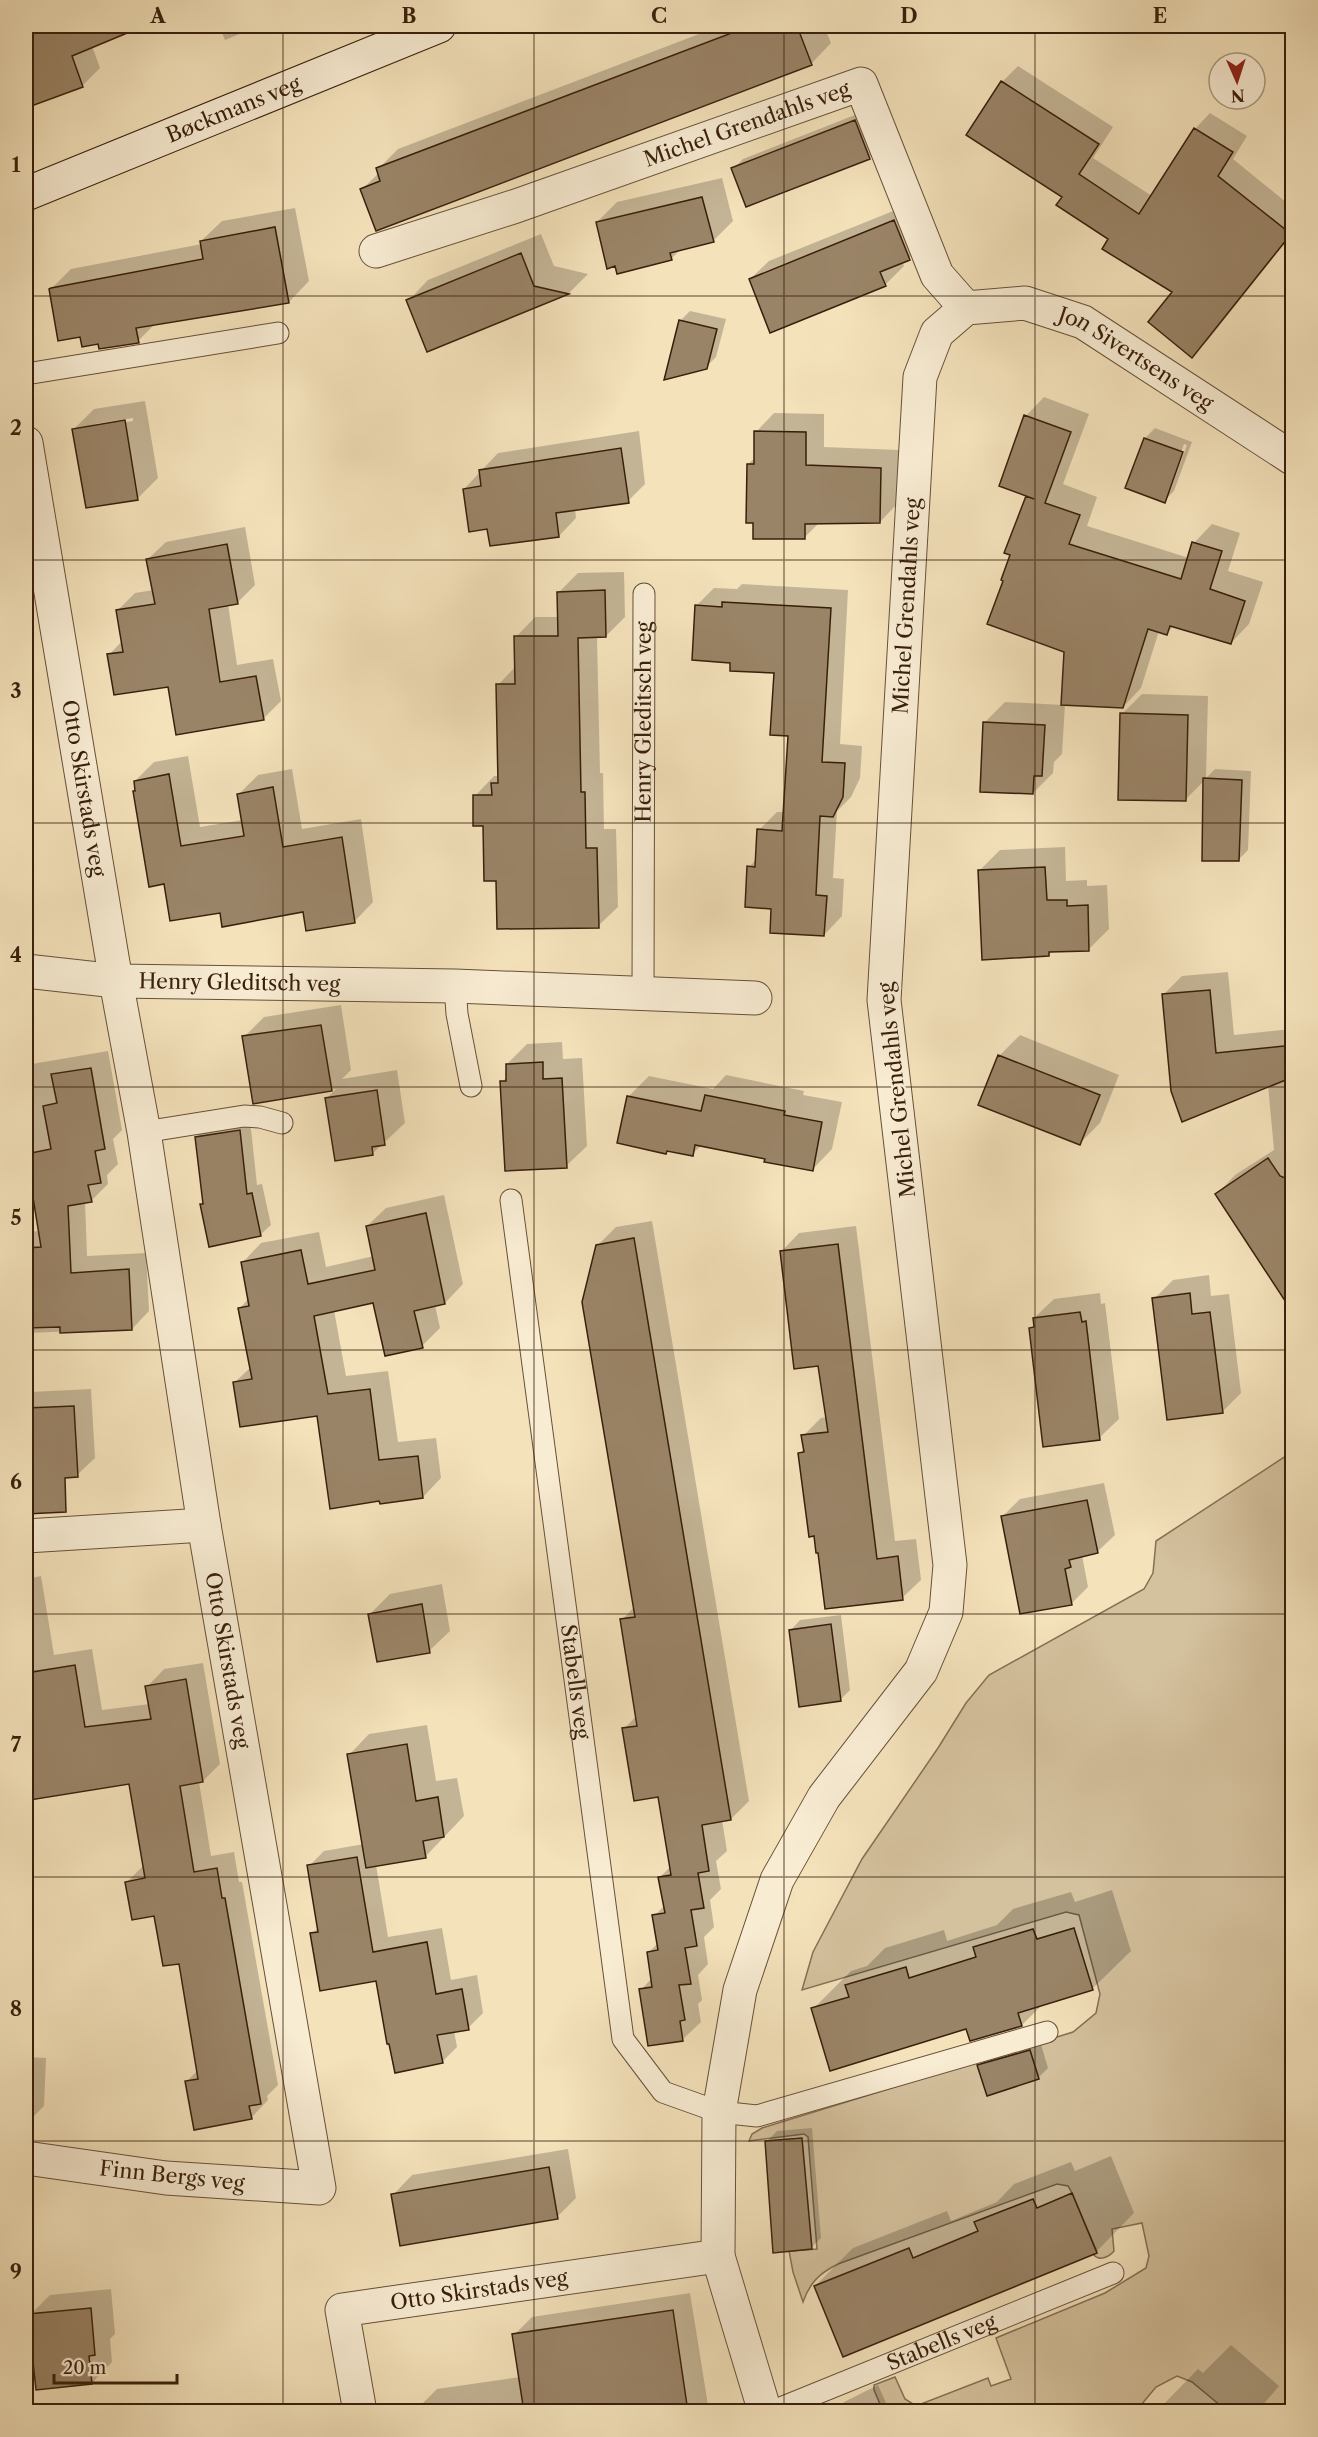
<svg xmlns="http://www.w3.org/2000/svg" width="1318" height="2437" font-family="'Libre Caslon Text',serif">
	<style>
		.green { fill: #d4c19d; stroke: #867054; stroke-width: 1.5 }
		.shadow { fill: #0003; fill-rule: evenodd }
		.building { fill: #9a8467; stroke: #381f0b; stroke-width: 1.5 }
		.lines { fill: none; stroke-linecap: round; stroke-linejoin: round }
		.service-casing { stroke: #675037; stroke-width: 23 }
		.minor-casing { stroke: #675037; stroke-width: 35 }
		.secondary-casing { stroke: #381f0b; stroke-width: 35 }
		.service { stroke: #f8ecd3; stroke-width: 21 }
		.minor { stroke: #f8ecd3; stroke-width: 33 }
		.secondary { stroke: #f8ecd3; stroke-width: 33 }
		.grid { fill: none; stroke: #381f0b; stroke-width: 1.5; stroke-opacity: 0.55 }
		.labels { text-anchor: middle; stroke-width: 5; stroke-linejoin: round; paint-order: stroke }
		.street-label { font-size: 21px; fill: #381f0b; stroke: #f8ecd3 }
		.neatline { fill: none; stroke: #381f0b; stroke-width: 2 }
		.grid-label { font-size: 20px; text-anchor: middle; font-weight: bold; fill: #381f0b }
	</style>
	<rect width="100%" height="100%" fill="#f4e2bb"/>
	<filter id="stains"><feTurbulence type="fractalNoise" baseFrequency=".00333" numOctaves="4"/><feColorMatrix values="0 0 0 0 .2 0 0 0 0 .09 0 0 0 0 .02 0 0 0 .5 -.17"/></filter>
	<radialGradient id="worn" r=".72"><stop offset=".6" stop-color="#630" stop-opacity="0"/><stop offset="1" stop-color="#630" stop-opacity=".3"/></radialGradient>
	<path class="green" d="M1292,1452V2411H1227L1192,2382L1177,2376L1156,2387L1136,2411H883L874,2390V2385L895,2377L905,2399L916,2406L988,2378L991,2386L1011,2379L996,2338L1105,2293L1146,2268L1149,2256L1142,2223L1112,2229L1114,2251C1109,2257 1099,2262 1093,2254L1097,2252L1072,2193L1068,2186L1057,2184L838,2264C820,2273 810,2282 803,2302L793,2272L789,2251L817,2249L808,2137L804,2134L749,2141L752,2134L762,2128L1073,2032L1096,2013L1100,1994L1079,1915L1066,1912L802,1990L813,1952L862,1859L938,1748L966,1703L989,1675L1144,1589L1153,1573L1156,1541Z"/>
	<path class="shadow" d="M26,26H144L92,46L100,68L82,86L26,96Z
		M219,26H259L225,40Z
		M720,26H824L831,43L811,64L362,189L379,173L378,169L398,149Z
		M1018,66L1113,127L1093,158L1152,196L1195,129L1210,113L1247,136L1233,159L1292,207V234L1208,340L1192,356L1174,292L1064,196L1002,82Z
		M865,111L879,148L869,158L733,169L743,159Z
		M722,178L733,221L713,241L681,249L672,258L618,272L597,222L617,202Z
		M913,203L928,240L909,258L902,261L904,266L885,285L750,279L769,261Z
		M295,208L309,281L289,302L156,323L138,341L100,342L81,335L51,289L71,269L202,244L201,241L222,221Z
		M541,234L554,266L588,274L569,293L428,350L408,301L428,280Z
		M690,311L726,319L716,357L706,367L680,321Z
		M1044,397L1089,414L1063,484L1097,497L1087,526L1189,558L1194,543L1212,524L1240,533L1228,571L1263,582L1249,624L1231,643L1174,625L1167,633L1159,631L1141,688L1123,707L1065,704L1062,754L1054,762L1053,773L1033,793L985,722L1005,702L1063,705L1065,651L1005,580L1027,497L1026,416Z
		M145,401L158,478L138,498L87,506L74,429L94,409ZM133,418V421L95,427V424Z
		M774,413L824,414V447L899,450L898,503L880,522H820L804,538L755,522L748,464L756,457V432Z
		M1155,428L1192,442L1174,491L1164,501L1127,488L1145,438ZM1184,444L1187,445L1170,491H1167Z
		M639,431L645,484L628,501L575,509L576,518L559,536L489,527L464,489L498,453Z
		M245,527L255,585L237,603L228,604L237,665L273,659L281,701L263,719L169,685L109,655L122,641L117,611L135,593L154,590L148,559L166,542Z
		M624,572L625,617L606,636H597L600,773H603L604,829H616L618,907L598,926L498,880L485,825L475,796L494,776H500L498,685L516,666V637L535,617H559L558,593L578,573Z
		M742,584L848,590L840,744L862,746L860,778L851,797L837,811L833,878L844,879L842,916L824,935L773,907L749,867L757,859L759,830L777,812H785L790,734L775,672L732,662L696,606L714,588L737,589Z
		M1142,694L1208,696L1206,778L1215,769L1251,771L1248,850L1238,860L1205,780L1185,800L1122,714Z
		M1292,721V741L1290,740Z
		M188,756L200,827L243,820L239,794L258,775L292,769L302,829L361,819L373,902L354,922L304,910L221,911L166,883L134,791L137,789L135,781L154,762Z
		M1065,847L1066,881L1087,880V886L1107,885L1109,929L1089,949L1053,951L1048,955L980,870L1000,850Z
		M1292,851V904L1288,855Z
		M1228,972L1234,1035L1292,1029V1311L1217,1194L1235,1175L1274,1150L1268,1085L1183,1120L1164,994L1182,976Z
		M341,1005L351,1070L342,1079L397,1070L405,1123L372,1154L327,1098L336,1089L254,1102L244,1037L264,1017Z
		M1020,1035L1119,1075L1100,1123L1080,1143L999,1056Z
		M562,1042L563,1059L582,1058L587,1146L566,1166L502,1082L508,1076L507,1064L527,1044Z
		M108,1051L122,1130L113,1139L118,1164L107,1175L108,1184L91,1201L85,1202L87,1256L146,1253L149,1311L132,1329L26,1333V1232L40,1231L26,1154V1065Z
		M726,1075L804,1091L803,1095L842,1102L832,1149L812,1170L767,1157L702,1145L692,1154L668,1150L666,1152L619,1142L629,1096L649,1076L713,1089Z
		M250,1120L257,1185L262,1184L271,1225L261,1234L202,1205L204,1202L197,1137L207,1127Z
		M444,1195L463,1284L445,1303L435,1305L440,1328L422,1346L374,1301L334,1310L346,1376L388,1371L398,1442L436,1438L441,1478L423,1497L319,1415L235,1382L251,1367L240,1308L249,1298L243,1262L261,1243L319,1232L326,1267L374,1256L367,1226L386,1208Z
		M652,1221L749,1801L731,1819L722,1820L727,1851L716,1861L721,1889L710,1900L714,1927L704,1937L708,1964L698,1975L702,2000L698,2004L701,2022L682,2040L641,1990L652,1978L648,1953L658,1943L654,1916L665,1905L660,1877L671,1866L659,1795L624,1729L637,1715L622,1620L635,1606L597,1246L616,1227Z
		M856,1226L895,1541L916,1539L921,1580L902,1598L820,1551L800,1453L805,1448L803,1436L821,1418L827,1417L820,1364L781,1252L799,1233Z
		M1209,1275L1211,1296L1229,1294L1241,1393L1222,1412L1154,1299L1173,1280Z
		M1100,1293L1101,1304L1105,1303L1119,1419L1099,1438L1031,1329L1035,1325L1034,1318L1054,1299Z
		M26,1355H28L31,1392L91,1389L95,1458L77,1475L26,1478Z
		M1104,1483L1115,1535L1097,1552L1082,1555L1088,1587L1071,1604L1002,1517L1020,1499Z
		M41,1576L54,1655L92,1649L102,1710L150,1704L147,1687L164,1669L203,1663L220,1764L203,1781L199,1782L211,1856L234,1852L239,1882H242L278,2085L267,2096L268,2100L251,2118L187,2081L198,2070L180,1962L155,1914L127,1882L144,1865L130,1782L32,1798L26,1764V1579Z
		M442,1584L450,1631L429,1651L370,1614L390,1594Z
		M841,1615L850,1690L840,1700L791,1630L800,1620Z
		M427,1725L436,1781L457,1778L464,1816L425,1857L376,1865L388,1937L442,1928L451,1980L477,1975L483,2013L468,2028L454,2031L457,2047L442,2062L377,1979L312,1934L319,1927L309,1866L324,1851L364,1844L349,1755L369,1734Z
		M1112,1890L1131,1951L1092,1989L1042,2005L1022,2025L971,2039L967,2028L813,2009L851,1971L867,1966L885,1948L944,1930L947,1941L997,1925L1013,1909L1071,1892L1075,1902Z
		M1040,2041L1048,2068L1038,2078L979,2066L989,2056Z
		M26,2057L46,2058L44,2106L26,2124Z
		M812,2128L821,2238L811,2248L767,2141L777,2131Z
		M568,2149L576,2198L557,2217L393,2195L412,2175Z
		M1111,2156L1134,2213L1096,2252L815,2286L853,2248L947,2211L951,2221L997,2202L1014,2184L1071,2162L1075,2171Z
		M111,2289L115,2334L110,2339L112,2362L92,2383L30,2315L50,2295Z
		M690,2293L708,2405L701,2412H420L419,2407L437,2389L520,2377L514,2335L532,2317Z
		M1231,2345L1279,2386L1257,2412H1156L1198,2369L1203,2373Z
		M878,2385L890,2412H835L844,2402Z"/>
	<path class="building" d="M26,26H144L72,56L83,87L26,108Z
		M750,26H797L812,65L376,231L360,189L380,181L376,168Z
		M1001,81L1099,144L1079,174L1139,214L1194,128L1233,152L1218,176L1291,234L1192,358L1148,322L1172,292L1102,249L1108,239L1056,205L1062,197L966,135Z
		M855,120L870,159L746,207L731,168Z
		M702,197L714,242L670,253L672,260L617,274L615,266L607,269L596,222Z
		M894,220L910,260L880,272L886,286L770,333L749,279Z
		M275,227L289,303L136,328L139,343L99,349L98,344L82,347L80,337L58,341L49,289L51,288L203,259L200,241Z
		M521,253L534,286L569,294L427,352L406,300Z
		M679,320L717,329L707,369L664,380Z
		M1024,415L1071,432L1045,503L1080,515L1069,544L1181,579L1192,542L1222,551L1210,589L1245,601L1231,644L1170,626L1167,635L1148,629L1123,708L1061,705L1064,652L987,624L1003,581L1001,580L1010,555L1004,553L1026,496L1034,499L999,486Z
		M125,420L138,500L86,508L72,429Z
		M754,431L806,432V465L881,468L880,523L805,524V539H753V523H746L747,464H754Z
		M1144,438L1183,452L1165,503L1125,488Z
		M621,448L629,503L556,513L559,537L490,546L487,529L469,532L463,489L481,486L479,470Z
		M227,544L238,604L209,609L220,682L256,676L264,720L176,735L168,687L114,695L107,654L123,652L116,610L155,604L146,559Z
		M605,590L606,637L578,638L581,792H585L586,848H597L599,928L497,929L496,881H484L483,826H473V795H492L491,783H498L496,684H515L514,636H558L557,592Z
		M722,602L831,608L822,762L845,763L843,797L833,817L820,816L816,895L827,896L824,936L770,933L771,909L745,907L747,866L755,867L757,829L782,831L788,736L770,735L774,673L730,671V663L692,660L695,605L722,607Z
		M1120,713L1188,715L1186,801L1118,800Z
		M983,722L1045,725L1042,776H1034L1033,794L980,792Z
		M169,774L181,846L244,836L237,794L273,787L283,847L342,837L355,923L306,931L303,912L222,927L220,913L170,921L164,884L149,887L133,791H135L134,781Z
		M1203,778L1242,780L1239,861H1202Z
		M1045,867L1047,900H1067V906L1088,905L1089,951L1049,952V956L982,960L978,870Z
		M1210,990L1216,1053L1293,1045V1077L1182,1122L1171,1091L1162,994Z
		M321,1025L332,1091L253,1104L242,1036Z
		M998,1055L1100,1095L1080,1145L978,1105Z
		M543,1062V1079L562,1078L567,1168L505,1171L500,1081H506V1064Z
		M91,1068L105,1149L95,1151L101,1183L88,1185L92,1202L68,1206L71,1273L129,1269L132,1330L60,1333V1327L26,1328V1248L41,1247L26,1154L51,1149L43,1106L57,1103L51,1074Z
		M377,1090L385,1145L372,1147L373,1155L335,1161L325,1098Z
		M705,1095L785,1111L784,1115L822,1122L813,1171L764,1162L765,1159L695,1145L693,1156L667,1151L666,1154L617,1143L627,1096L701,1111Z
		M240,1130L247,1194L252,1193L261,1236L209,1247L200,1204H203L195,1137Z
		M1268,1158L1280,1176L1293,1181V1313L1215,1194Z
		M426,1213L445,1304L414,1311L423,1348L385,1356L373,1303L314,1316L328,1394L370,1389L379,1460L418,1456L423,1498L380,1504L379,1501L330,1509L317,1416L240,1427L233,1382L252,1379L238,1308L249,1306L241,1262L301,1250L308,1284L375,1270L366,1226Z
		M634,1238L731,1820L702,1825L709,1871L698,1873L704,1908L691,1910L697,1946L685,1948L691,1984L679,1985L685,2020L680,2021L683,2041L648,2046L639,1989L652,1987L647,1952L658,1950L652,1915L665,1913L658,1877L671,1875L658,1797L634,1801L622,1728L637,1726L620,1619L635,1617L582,1302L596,1245Z
		M838,1244L877,1559L898,1556L903,1600L825,1609L818,1553H816L814,1536L809,1537L798,1453L804,1452L801,1435L828,1432L818,1366L794,1369L780,1251Z
		M1190,1293L1192,1314L1210,1312L1223,1413L1167,1420L1152,1298Z
		M1080,1312L1082,1322L1086,1321L1100,1440L1043,1447L1029,1328L1034,1327L1033,1318Z
		M74,1406L78,1477L65,1478L66,1512L26,1514V1408Z
		M1087,1500L1098,1553L1069,1560L1071,1567L1065,1569L1072,1605L1020,1614L1001,1516Z
		M422,1604L430,1653L377,1662L368,1614Z
		M831,1624L841,1701L799,1707L789,1630Z
		M75,1665L85,1727L151,1719L145,1686L186,1679L203,1782L180,1786L194,1872L217,1868L222,1898H225L261,2104L249,2106L252,2119L194,2130L185,2081L198,2079L179,1964L163,1966L154,1916L132,1920L125,1882L145,1878L129,1784L30,1800L26,1770V1673Z
		M407,1744L416,1801L438,1797L444,1837L423,1841L426,1858L366,1868L347,1754Z
		M357,1857L373,1952L427,1942L436,1994L462,1989L469,2030L437,2035L443,2063L395,2073L389,2044H387L376,1981L320,1991L310,1933L318,1932L307,1865Z
		M1074,1928L1093,1990L1018,2013L1022,2026L970,2041L966,2029L830,2071L811,2008L849,1997L845,1985L906,1967L909,1978L976,1957L973,1947L1033,1929L1037,1939Z
		M1030,2050L1039,2079L987,2096L977,2065Z
		M802,2138L812,2249L773,2253L765,2141Z
		M549,2167L558,2219L400,2246L391,2194Z
		M1072,2193L1097,2253L843,2357L814,2286L909,2248L913,2258L978,2231L974,2222L1033,2199L1037,2208Z
		M91,2308L95,2355L89,2356L92,2384L36,2390L28,2314Z
		M673,2310L688,2412H524L512,2334Z"/>
	<g class="lines">
		<defs>
			<g id="service">
				<path d="M26,374L278,333"/>
				<path d="M455,986L457,1014L471,1086"/>
				<path id="s1" d="M643,995L644,594"/>
				<path d="M144,1132L244,1116L260,1117L282,1123"/>
				<path id="s2" d="M511,1200L623,2039L663,2092L719,2112L757,2116L1047,2032"/>
				<path id="s3" d="M771,2412L1113,2273"/>
			</g>
			<g id="minor">
				<path id="s4" d="M376,251L516,206L861,84L937,275L966,308"/>
				<path id="s5" d="M966,308L1025,303L1083,322L1292,458"/>
				<path id="s6" d="M26,443L116,981L144,1132L204,1525L319,2188L166,2178L26,2158"/>
				<path id="s7" d="M26,971L116,981L455,986L755,998"/>
				<path d="M26,1536L204,1525"/>
				<path id="s8" d="M360,2412L342,2310L718,2256"/>
				<path id="s9" d="M765,2412L718,2256L719,2112L740,1990L777,1880L824,1797L921,1671L946,1612L950,1565L884,1000L920,377L937,333L966,308"/>
			</g>
			<g id="secondary">
				<path id="s10" d="M26,194L439,26"/>
			</g>
		</defs>
		<use href="#service" class="service-casing"/>
		<use href="#minor" class="minor-casing"/>
		<use href="#secondary" class="secondary-casing"/>
		<use href="#service" class="service"/>
		<use href="#minor" class="minor"/>
		<use href="#secondary" class="secondary"/>
	</g>
	<path class="grid" d="M283,26V2412M534,26V2412M784,26V2412M1035,26V2412M26,296H1292M26,560H1292M26,823H1292M26,1087H1292M26,1350H1292M26,1614H1292M26,1877H1292M26,2141H1292"/>
	<g class="labels">
		<g class="street-label">
			<text dy="7" stroke="none"><textPath href="#s10" startOffset="224">Bøckmans veg</textPath></text>
			<text dy="7" stroke="none"><textPath href="#s4" startOffset="392">Michel Grendahls veg</textPath></text>
			<text dy="7" stroke="none"><textPath href="#s5" startOffset="184">Jon Sivertsens veg</textPath></text>
			<text dy="7" stroke="none"><textPath href="#s9" startOffset="1876">Michel Grendahls veg</textPath></text>
			<text dy="7" stroke="none"><textPath href="#s1" startOffset="273">Henry Gleditsch veg</textPath></text>
			<text dy="7" stroke="none"><textPath href="#s6" startOffset="350">Otto Skirstads veg</textPath></text>
			<text dy="7" stroke="none"><textPath href="#s7" startOffset="214">Henry Gleditsch veg</textPath></text>
			<text transform="translate(897 1090) rotate(-96)" y="7">Michel Grendahls veg</text>
			<text dy="7" stroke="none"><textPath href="#s6" startOffset="1234">Otto Skirstads veg</textPath></text>
			<text dy="7" stroke="none"><textPath href="#s2" startOffset="486">Stabells veg</textPath></text>
			<text transform="translate(172 2176) rotate(6)" y="7">Finn Bergs veg</text>
			<text dy="7" stroke="none"><textPath href="#s8" startOffset="242">Otto Skirstads veg</textPath></text>
			<text dy="7" stroke="none"><textPath href="#s3" startOffset="184">Stabells veg</textPath></text>
		</g>
	</g>
	<rect width="1318" height="2437" fill="none" stroke="#f4e2bb" stroke-width="66"/>
	<g transform="translate(1237 81) rotate(177)"><circle r="28" fill="#f8ecd3" stroke="#ab9a83" stroke-width="1.5"/>
	<path d="M0-4.5L10 22L0 15L-10 22Z" fill="#8f2418"/>
	<text y="-9" font-size="16" font-weight="bold" text-anchor="middle" fill="#381f0b">N</text>
	</g>
	<path d="M54 2374v9h123v-9" fill="none" stroke="#381f0b" stroke-width="3"/>
	<text x="63" y="2374" font-size="18" fill="#381f0b" stroke="#f8ecd3" stroke-width="4.5" paint-order="stroke">20 m</text>
	<rect x="33" y="33" width="1252" height="2371" class="neatline"/>
	<g class="grid-label">
		<text x="158" y="23">A</text>
		<text x="409" y="23">B</text>
		<text x="659" y="23">C</text>
		<text x="909" y="23">D</text>
		<text x="1160" y="23">E</text>
		<text x="16" y="172">1</text>
		<text x="16" y="435">2</text>
		<text x="16" y="698">3</text>
		<text x="16" y="962">4</text>
		<text x="16" y="1225">5</text>
		<text x="16" y="1489">6</text>
		<text x="16" y="1752">7</text>
		<text x="16" y="2016">8</text>
		<text x="16" y="2279">9</text>
	</g>
	<rect width="100%" height="100%" filter="url(#stains)"/>
	<rect width="100%" height="100%" fill="url(#worn)"/>
</svg>
